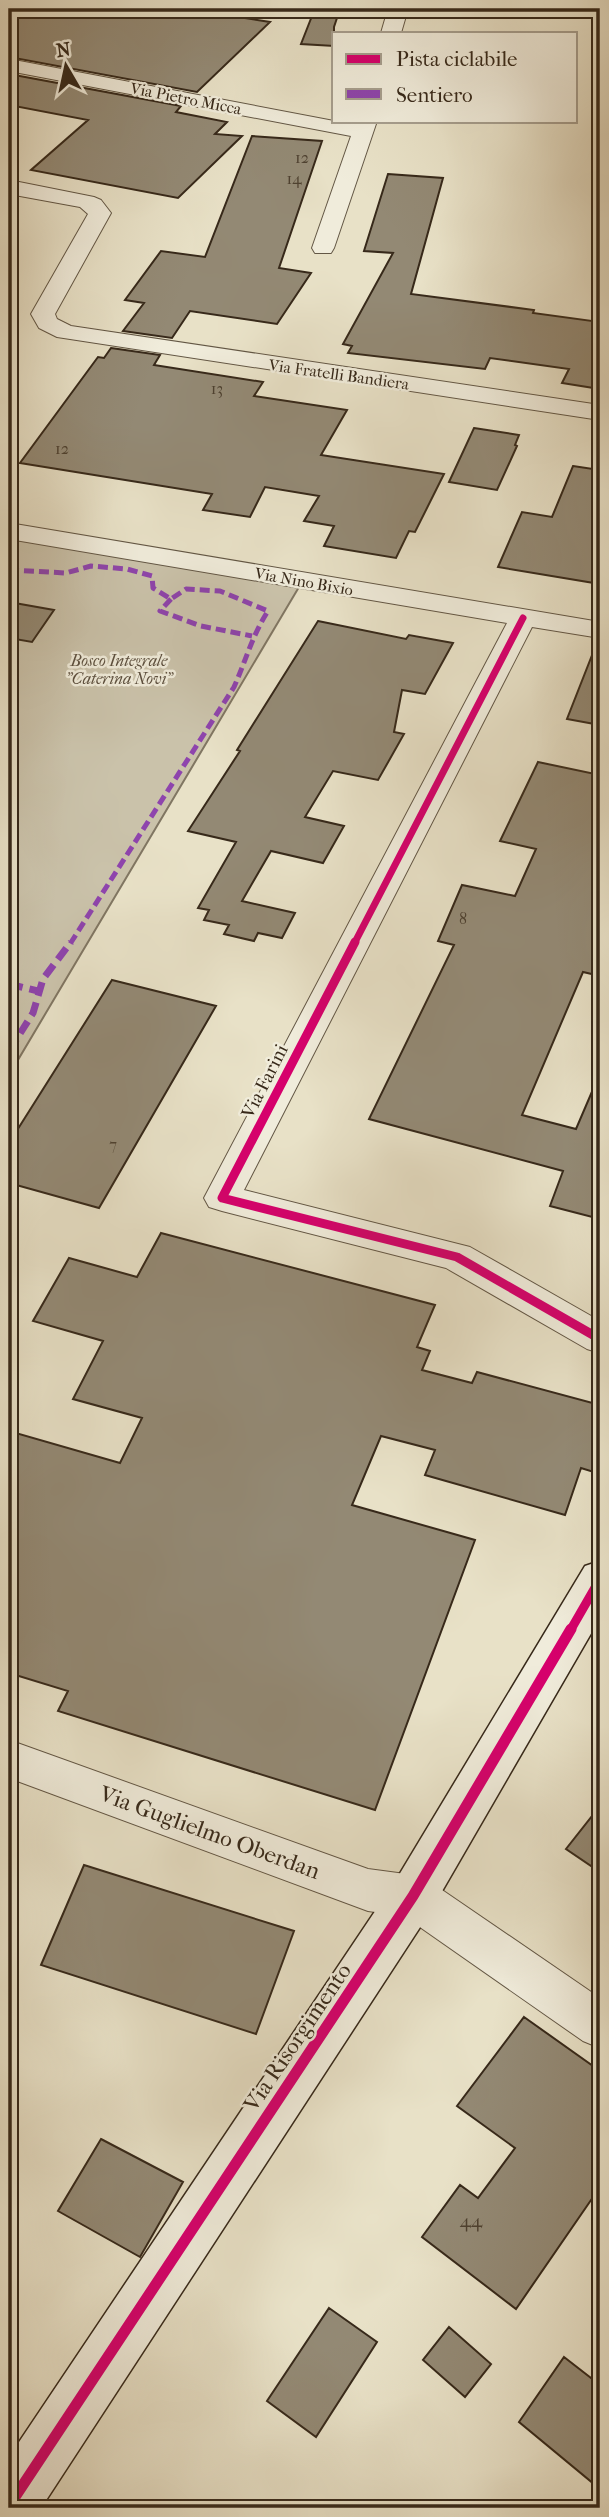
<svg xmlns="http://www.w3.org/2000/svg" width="609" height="2517" font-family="'IM FELL French Canon',serif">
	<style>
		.green { fill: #cac2aa; stroke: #807662; stroke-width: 2 }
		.building { fill: #938974; stroke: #37291a; stroke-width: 2 }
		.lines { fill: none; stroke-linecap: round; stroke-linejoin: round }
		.street-casing { stroke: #635745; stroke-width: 2 }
		.secondary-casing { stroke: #37291a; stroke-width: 3 }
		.street { fill: #f0ecdb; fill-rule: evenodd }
		.secondary { fill: #f0ecdb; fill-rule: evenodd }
		.quiet-far1 { stroke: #8e44ad; stroke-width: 5; stroke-dasharray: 10 5; stroke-linecap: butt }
		.quiet { stroke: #8e44ad; stroke-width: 7; stroke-dasharray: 14 7; stroke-linecap: butt }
		.cycleway-far2-casing { stroke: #f0ecdb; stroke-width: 10 }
		.cycleway-far1-casing { stroke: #f0ecdb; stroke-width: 13 }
		.cycleway-casing { stroke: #f0ecdb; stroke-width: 16 }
		.cycleway-far2 { stroke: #d6006c; stroke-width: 7 }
		.cycleway-far1 { stroke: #d6006c; stroke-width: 9 }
		.cycleway { stroke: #d6006c; stroke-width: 11 }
		.labels { text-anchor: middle; stroke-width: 5; stroke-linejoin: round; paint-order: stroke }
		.far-street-label { font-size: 16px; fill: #37291a; stroke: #f0ecdb }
		.number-label { font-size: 16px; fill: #4e4130 }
		.far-park-label { font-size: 16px; font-style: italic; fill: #5c4f3e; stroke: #f0ecdb }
		.street-label { font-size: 19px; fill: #37291a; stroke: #f0ecdb }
		.near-number-label { font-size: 19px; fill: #4e4130 }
		.near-street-label { font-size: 23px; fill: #37291a; stroke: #f0ecdb }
	</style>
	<rect width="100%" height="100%" fill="#e8e1c7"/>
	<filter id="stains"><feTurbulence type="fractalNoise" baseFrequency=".00286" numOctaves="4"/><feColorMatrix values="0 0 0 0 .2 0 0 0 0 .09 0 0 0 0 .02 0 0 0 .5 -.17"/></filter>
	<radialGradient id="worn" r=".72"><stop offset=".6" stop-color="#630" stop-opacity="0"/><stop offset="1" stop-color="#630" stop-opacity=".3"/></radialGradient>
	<path class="green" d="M9,537L299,587L9,1075Z"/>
	<path class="building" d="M9,9H187L270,22L197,92L9,57Z
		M312,16L337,18L334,27V46L301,44Z
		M9,74L181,106L176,112L227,122L215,134L242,136L178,198L31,170L88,120L9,105Z
		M252,136L322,141L279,268L311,273L277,324L190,311L172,338L123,331L144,303L125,300L161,251L205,257Z
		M388,174L443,178L411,294L534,310L533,313L600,322V389L562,383L569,369L490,358L485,369L348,353L352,346L343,344L393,253L364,251Z
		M111,348L160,355L154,365L263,382L254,396L347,410L321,455L444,474L415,532L409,531L396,558L324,546L334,526L304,521L319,496L265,487L250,517L203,510L212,494L20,463L98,357L104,358Z
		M474,428L519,435L515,445L517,446L497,490L449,482Z
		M573,466L600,470V584L498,567L522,512L552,517Z
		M9,602L54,610L32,642L9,638Z
		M318,621L406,639L409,635L453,643L425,694L402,690L394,732L404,734L378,780L333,771L305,817L344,826L323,863L271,851L242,901L295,913L282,938L258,933L254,941L224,934L229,925L204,920L209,910L198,908L236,842L188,831L240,751L237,750Z
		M598,640H600V725L567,719Z
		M538,762L600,775V976L583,972L522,1115L576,1129L600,1073V1219L550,1206L563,1171L369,1119L454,945L438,941L462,885L515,896L536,849L500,841Z
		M112,980L216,1006L99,1208L9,1183V1143Z
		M161,1233L435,1305L417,1347L430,1351L422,1370L472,1383L477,1372L600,1405V1474L581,1468L565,1515L425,1475L435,1450L381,1436L352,1505L475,1540L375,1810L58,1711L68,1691L9,1673V1431L120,1463L142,1418L73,1399L103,1341L33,1321L69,1258L137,1277Z
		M600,1806V1872L566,1849Z
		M84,1865L294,1931L256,2034L41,1965Z
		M524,2017L600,2071V2187L516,2309L422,2237L460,2185L478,2198L515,2148L457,2106Z
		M101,2139L183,2182L140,2257L58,2211Z
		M329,2308L377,2342L316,2437L267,2401Z
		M449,2327L491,2364L465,2397L423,2360Z
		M564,2357L600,2385V2489L519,2422Z"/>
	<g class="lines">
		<defs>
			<path id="street" d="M388,9H408L401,33H381Z
				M9,59L334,121L355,124L357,121H377L334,248L331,253H315L312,248L351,136L9,71Z
				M9,180L94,197L101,200L111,213L55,314L57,319L71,326L600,405V420L57,337L39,328L31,314L88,214L80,207L9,194Z
				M9,523L600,622V638L532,627L244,1190L470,1247L600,1321V1353L587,1349L446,1268L222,1211L209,1207L204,1198L507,623L9,539Z
				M9,1740L368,1869L413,1875L429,1881L600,1998V2048L583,2041L404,1916L368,1911L9,1778Z"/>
			<path id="secondary" d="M600,1561V1618L430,1912L41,2508H9V2457L396,1880L585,1566Z"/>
		</defs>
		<use href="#street" class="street-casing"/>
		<use href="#secondary" class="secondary-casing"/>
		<use href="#street" class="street"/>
		<use href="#secondary" class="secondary"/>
		<path class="quiet-far1" d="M9,570L66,573L91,566L127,569L152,576L153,588L171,599L186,589L220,591L268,611C252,636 246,660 234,687L70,944
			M171,599L160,611L201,626L252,636"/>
		<path class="quiet" d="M9,984L42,992
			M9,1051L33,1013L43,979L71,942"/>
		<defs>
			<path id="cycleway-far2" d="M354,944L523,618"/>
			<path id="cycleway-far1" d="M355,942L222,1198L457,1257L600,1339
				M570,1631L600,1579"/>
			<path id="cycleway" d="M9,2506L413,1896L571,1629"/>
		</defs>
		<use href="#cycleway-far2" class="cycleway-far2-casing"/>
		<use href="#cycleway-far1" class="cycleway-far1-casing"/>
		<use href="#cycleway" class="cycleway-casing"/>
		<use href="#cycleway-far2" class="cycleway-far2"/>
		<use href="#cycleway-far1" class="cycleway-far1"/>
		<use href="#cycleway" class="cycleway"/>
	</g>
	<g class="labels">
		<g class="far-street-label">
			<text transform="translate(186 98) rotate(11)" y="6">Via Pietro Micca</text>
			<text transform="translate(339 374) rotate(8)" y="6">Via Fratelli Bandiera</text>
			<text transform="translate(304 581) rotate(10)" y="6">Via Nino Bixio</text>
		</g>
		<g class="number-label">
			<text x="302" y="163">12</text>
			<text x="294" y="184">14</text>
			<text x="217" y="394">13</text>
			<text x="62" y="454">12</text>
			<text x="463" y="924">8</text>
			<text x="113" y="1150">7</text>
		</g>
		<g class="far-park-label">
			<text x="119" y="666">Bosco Integrale<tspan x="119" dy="18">"Caterina Novi"</tspan></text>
		</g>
		<g class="street-label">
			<text transform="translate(264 1081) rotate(-63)" y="7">Via Farini</text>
		</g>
		<g class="near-number-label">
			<text x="471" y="2227">44</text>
		</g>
		<g class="near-street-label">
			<text transform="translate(210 1832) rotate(20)" y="8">Via Guglielmo Oberdan</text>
			<text transform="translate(297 2037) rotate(-56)" y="8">Via Risorgimento</text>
		</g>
	</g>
	<rect width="609" height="2517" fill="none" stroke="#e8e1c7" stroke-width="35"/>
	<rect x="10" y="10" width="588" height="2496" fill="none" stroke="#37291a" stroke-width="3.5"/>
	<rect x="18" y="18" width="574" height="2482" fill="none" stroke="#37291a" stroke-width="2"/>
	<rect x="332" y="32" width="245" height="91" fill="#f0ecdb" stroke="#a69e8e" stroke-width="2"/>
	<rect x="346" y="54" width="35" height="10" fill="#d6006c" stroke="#a69e8e" stroke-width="2"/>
	<text x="396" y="66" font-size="21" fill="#37291a">Pista ciclabile</text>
	<rect x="346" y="89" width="35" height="10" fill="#8e44ad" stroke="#a69e8e" stroke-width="2"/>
	<text x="396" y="102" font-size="21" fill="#37291a">Sentiero</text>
	<g transform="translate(66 66) rotate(351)" stroke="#f0ecdb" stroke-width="5" paint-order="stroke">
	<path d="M0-5L12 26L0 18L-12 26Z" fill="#37291a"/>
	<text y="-10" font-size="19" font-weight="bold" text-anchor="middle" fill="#37291a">N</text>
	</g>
	<rect width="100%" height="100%" filter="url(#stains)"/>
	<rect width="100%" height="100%" fill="url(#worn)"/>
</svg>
